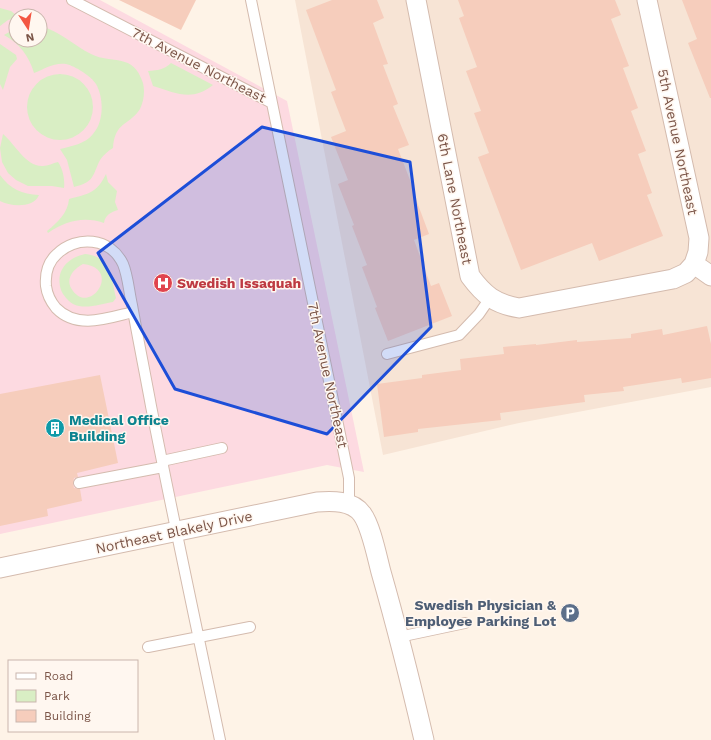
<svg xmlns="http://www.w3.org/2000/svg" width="711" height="740" font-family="'Work Sans',sans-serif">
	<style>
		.residential { fill: #f7e4d5 }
		.medical { fill: #fddae1; fill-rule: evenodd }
		.green { fill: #d9eec4; fill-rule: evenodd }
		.building { fill: #f6cdbc }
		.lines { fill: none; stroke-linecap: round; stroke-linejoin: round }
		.service-casing { stroke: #d4bbae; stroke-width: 12 }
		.minor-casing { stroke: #d4bbae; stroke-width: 21 }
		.service { stroke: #fff; stroke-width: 10 }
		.minor { stroke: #fff; stroke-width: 19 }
		.marked { fill: #1d4ed8; fill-opacity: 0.2; stroke: #1d4ed8; stroke-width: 3; stroke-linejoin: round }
		.labels { text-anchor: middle; stroke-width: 3; stroke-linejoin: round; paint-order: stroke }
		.street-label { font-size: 14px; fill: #7b5548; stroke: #fff7f0 }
		.health-label { font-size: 14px; font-weight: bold; fill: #be3a42; stroke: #fff7f0; text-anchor: start }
		.culture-label { font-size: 14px; font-weight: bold; fill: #0d838f; stroke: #fff7f0; text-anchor: start }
		.service-label { font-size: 14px; font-weight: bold; fill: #4e5e75; stroke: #fff7f0; text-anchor: end }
	</style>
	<rect width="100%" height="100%" fill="#fef3e7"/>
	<path class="residential" d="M295,0H711V387L519,423L383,455Z"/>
	<path class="medical" d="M0,0H100L287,101L364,472L327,465L0,534ZM16,16H40V40H16Z"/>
	<path class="green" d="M0,8L11,11L17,16L16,18L8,20L0,26Z
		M40,26C60,31 73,45 91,54C113,65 133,52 143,83C145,91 144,101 140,109C129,126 115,121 113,148C108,151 102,156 99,162C92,178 93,182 74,187L67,160L60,149C72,146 85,144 93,134C104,122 104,98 96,84C91,76 75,66 66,64C55,62 44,69 34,73C29,56 20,44 4,35L16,28V40H40Z
		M0,44L16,55L17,59L10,67L3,90L0,84Z
		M171,63L213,85C192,102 176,93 153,86L148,71C158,70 164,70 171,63Z
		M27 107a33 33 0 1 1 66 0a33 33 0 1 1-66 0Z
		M3,134C15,144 26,167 43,166C48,166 53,163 58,162C63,169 65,180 64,188L52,186H28L16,180L8,173L2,162L0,148Z
		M106,174L108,182L117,191L115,202L118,210C111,212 105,215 104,223C84,216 65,221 48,233L47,231C57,223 68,213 69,199C88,194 97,193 106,174Z
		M0,175C10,189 22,194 39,195C34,208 11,207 0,201Z
		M85,254C112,257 111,276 116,298L113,302C101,304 85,310 73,304C68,301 63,295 61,290C55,271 67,258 85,254ZM83,264C122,268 91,315 73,291C64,280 73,269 83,264Z"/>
	<path class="building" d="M119,0H196L181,30Z
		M332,0H377L384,18L373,23L388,64L383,65L398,104L393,106L409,145L398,149L415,193L414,194L429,234L414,240L431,286L439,283L452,316L388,341L375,308L377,307L362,267L367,265L352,226L354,225L338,184L348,180L331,137L346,131L331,92L336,90L306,10Z
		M458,0H615L621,15L611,19L629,66L623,68L638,108L631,111L646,151L638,154L652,193L647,195L663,236L599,261L592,243L521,270L478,157L489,153L474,113L481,111L466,71L477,67L459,18L464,16Z
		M682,0H711V98H710L688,43L697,39Z
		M707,326L711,344V378L682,383L681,378L623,387L624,391L584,395L585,402L500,413L501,420L418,429V432L384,437L377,384L422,378V375L461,370L460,359L504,354L503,347L536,344V345L577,340V342L631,338V334L662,329L663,335Z
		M100,375L118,463L77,473L78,477L74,478L73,484L74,488L80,489L82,501L47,509L48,516L0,526V394Z"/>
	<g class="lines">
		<defs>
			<path id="service" d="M72,0L272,103L349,478V504
				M251,0L272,103
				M133,312C108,318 77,330 56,308C51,302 47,294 46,286C45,274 48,262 57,254C77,235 110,237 123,264C128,276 129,292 132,305C138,339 145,373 151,406C173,518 197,629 220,740
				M387,354L459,335L479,314L490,298
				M162,461L222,448
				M79,483L163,467
				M399,637L465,623
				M148,647L250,627"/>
			<path id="minor" d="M416,0L470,276C484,295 495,304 519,308L673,279L686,273L694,264
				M647,0L699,238L698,252L694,264L711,276
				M0,568L317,502C332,501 352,500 362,514C371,526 377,557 381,572C397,628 411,684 424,740"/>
		</defs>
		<use href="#service" class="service-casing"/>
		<use href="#minor" class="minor-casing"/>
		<use href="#service" class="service"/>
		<use href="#minor" class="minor"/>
	</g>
	<path class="marked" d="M262,127L410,162L431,327L327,434L175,389L98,253Z"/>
	<defs>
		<symbol id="hospital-disc" viewBox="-11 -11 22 22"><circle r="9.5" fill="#e0444e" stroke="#fff7f0"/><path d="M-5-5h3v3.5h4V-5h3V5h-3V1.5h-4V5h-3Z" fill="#fff"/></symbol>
		<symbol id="building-disc" viewBox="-11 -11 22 22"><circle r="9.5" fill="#0f9aa8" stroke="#fff7f0"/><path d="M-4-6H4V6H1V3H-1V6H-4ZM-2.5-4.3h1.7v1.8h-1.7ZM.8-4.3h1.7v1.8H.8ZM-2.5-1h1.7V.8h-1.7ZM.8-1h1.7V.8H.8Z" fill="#fff"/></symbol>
		<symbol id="parking-disc" viewBox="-11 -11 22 22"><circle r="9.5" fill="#5c6f8a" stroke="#fff7f0"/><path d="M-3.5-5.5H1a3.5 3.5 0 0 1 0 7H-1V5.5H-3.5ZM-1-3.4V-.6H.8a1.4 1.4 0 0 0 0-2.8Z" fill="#fff"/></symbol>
	</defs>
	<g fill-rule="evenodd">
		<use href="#hospital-disc" x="152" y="272" width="22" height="22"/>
		<use href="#building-disc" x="44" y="417" width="22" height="22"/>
		<use href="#parking-disc" x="559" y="602" width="22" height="22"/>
	</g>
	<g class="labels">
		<g class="street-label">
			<text transform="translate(199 65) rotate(27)" y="5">7th Avenue Northeast</text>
			<text transform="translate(678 142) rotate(78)" y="5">5th Avenue Northeast</text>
			<text transform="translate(455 199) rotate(79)" y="5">6th Lane Northeast</text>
			<text transform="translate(328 375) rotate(78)" y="5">7th Avenue Northeast</text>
			<text transform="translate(174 532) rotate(-12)" y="5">Northeast Blakely Drive</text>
		</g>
		<g class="health-label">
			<text x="177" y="288">Swedish Issaquah</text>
		</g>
		<g class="culture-label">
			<text x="69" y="425">Medical Office<tspan x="69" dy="16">Building</tspan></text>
		</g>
		<g class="service-label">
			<text x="556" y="610">Swedish Physician &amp;<tspan x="556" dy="16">Employee Parking Lot</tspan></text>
		</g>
	</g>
	<rect x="8" y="660" width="130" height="72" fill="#fff7f0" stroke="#cab6ad"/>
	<rect x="16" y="673" width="20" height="6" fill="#ffffff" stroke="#cab6ad"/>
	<text x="44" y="680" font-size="12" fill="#7b5548">Road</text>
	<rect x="16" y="690" width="20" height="12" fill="#d9eec4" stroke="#cab6ad"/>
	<text x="44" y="700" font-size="12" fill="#7b5548">Park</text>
	<rect x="16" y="710" width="20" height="12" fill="#f6cdbc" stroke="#cab6ad"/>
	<text x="44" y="720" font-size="12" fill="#7b5548">Building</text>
	<g transform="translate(28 28) rotate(168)"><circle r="19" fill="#fff7f0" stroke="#cab6ad"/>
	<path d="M0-3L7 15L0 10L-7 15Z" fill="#f35742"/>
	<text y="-6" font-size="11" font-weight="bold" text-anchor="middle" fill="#7b5548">N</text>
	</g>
</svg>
